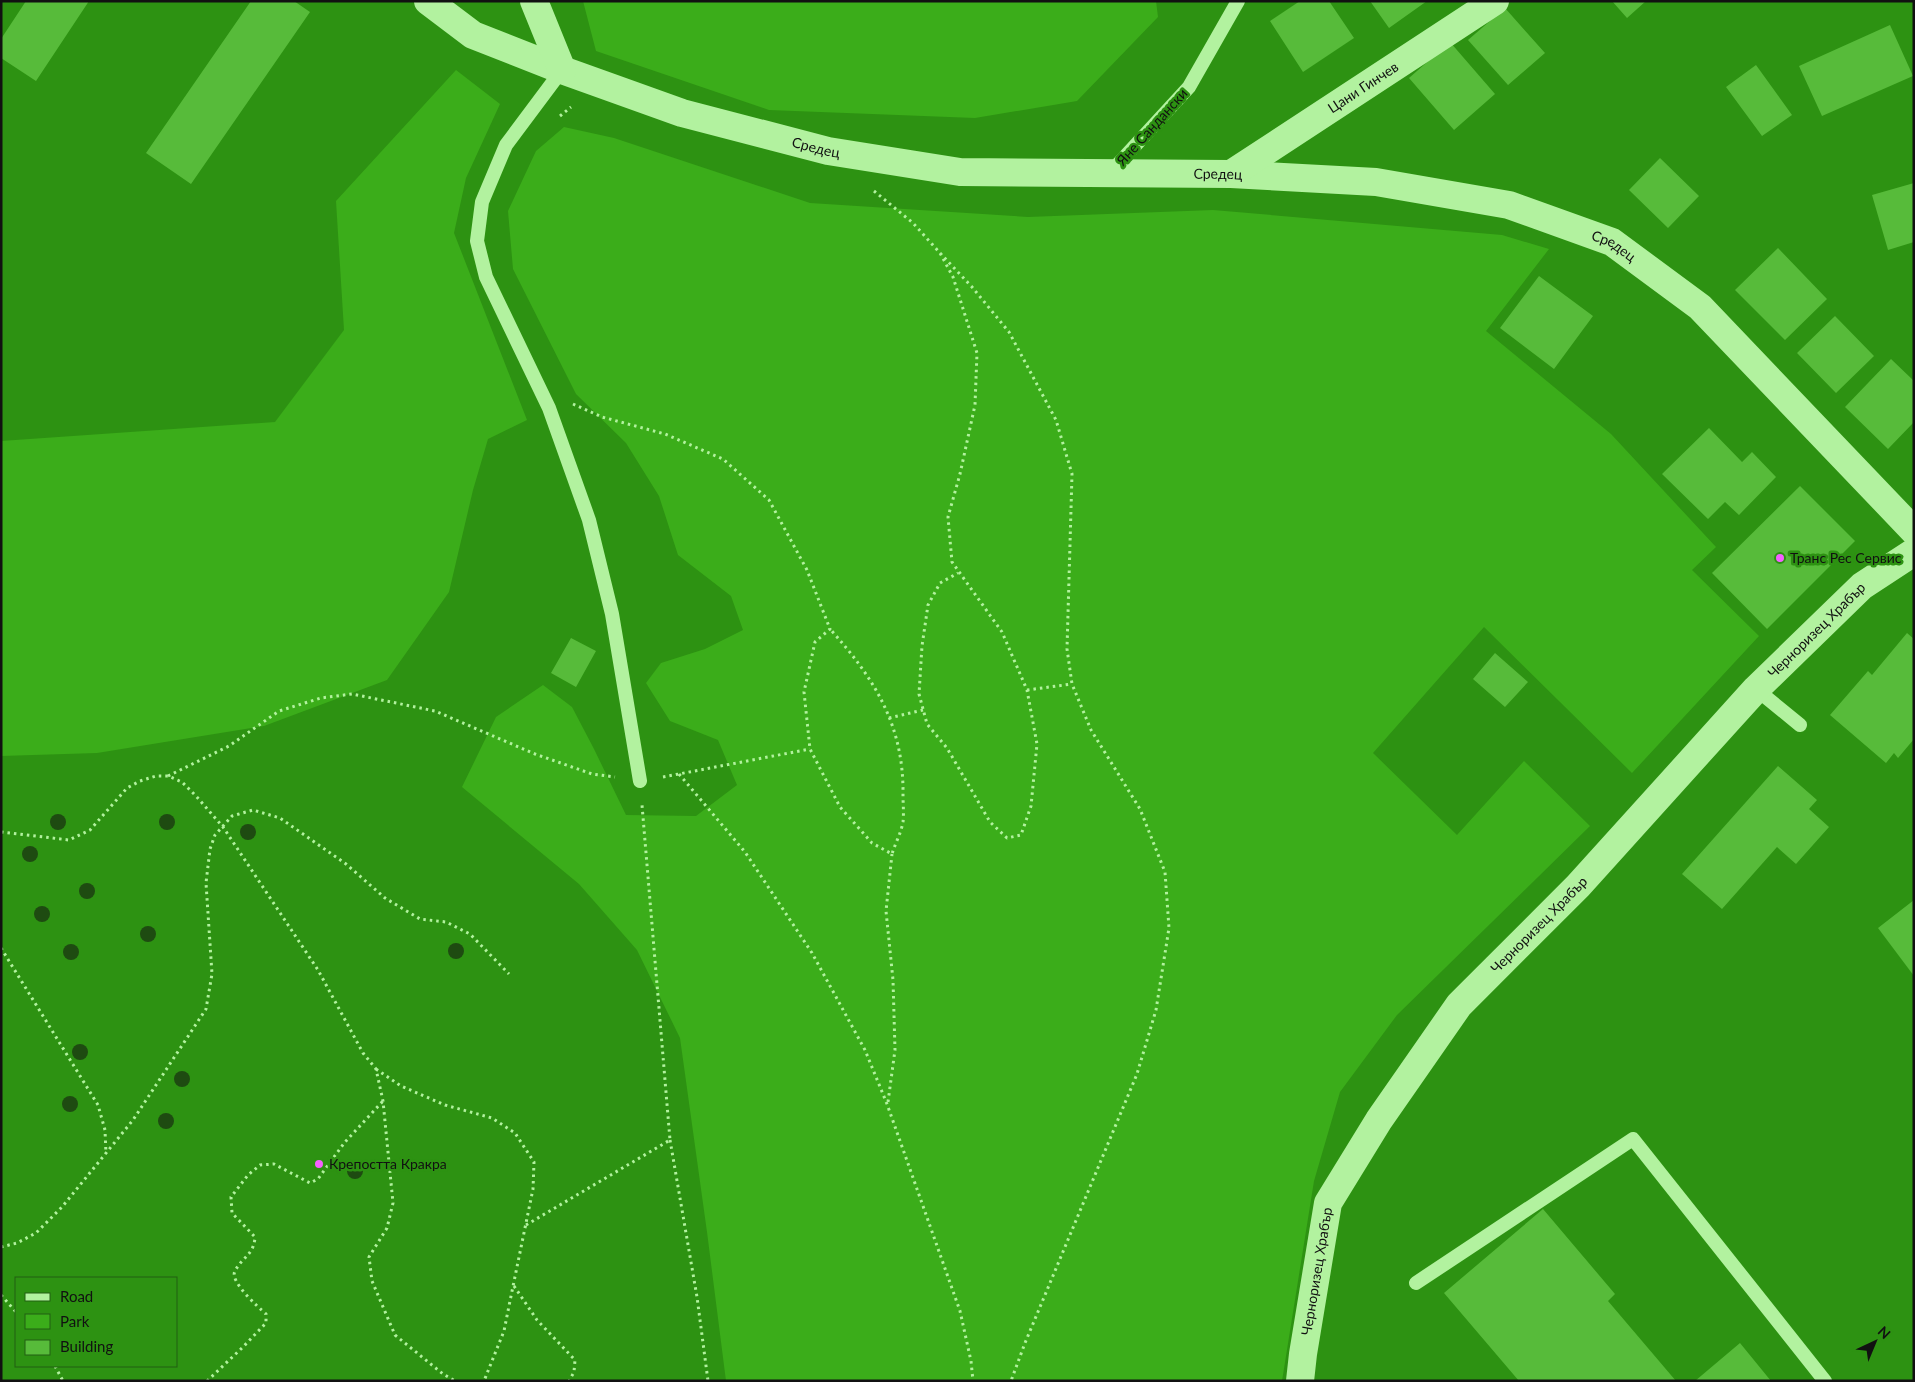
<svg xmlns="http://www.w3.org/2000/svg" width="1915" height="1382" font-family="Lato,sans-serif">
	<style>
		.green { fill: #3bad1a }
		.building { fill: #57bb3a }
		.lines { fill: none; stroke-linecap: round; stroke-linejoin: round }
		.path { stroke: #b2f29f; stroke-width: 3; stroke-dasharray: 2.5 4; stroke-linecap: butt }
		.lane { stroke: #b2f29f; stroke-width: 14 }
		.street { stroke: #b2f29f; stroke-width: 28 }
		.tree { fill: #1e4b11 }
		.poi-dot { fill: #f560ff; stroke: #2d9212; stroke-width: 2 }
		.labels { text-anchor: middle; stroke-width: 5; stroke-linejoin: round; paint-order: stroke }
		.street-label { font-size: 14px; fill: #111; stroke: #2d9212 }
		.poi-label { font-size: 14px; fill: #111; stroke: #2d9212; text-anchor: start }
	</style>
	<rect width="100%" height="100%" fill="#2d9212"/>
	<path class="green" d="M583,1H1156L1158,17L1077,101L975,118L769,110L596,51Z
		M456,70L500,104L466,178L454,233L527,420L488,439L473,490L449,592L387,680L264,726L97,753L1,756V441L275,422L344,330L336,201Z
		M564,127L614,138L810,203L1028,217L1213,210L1502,235L1549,249L1486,331L1611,434L1716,547L1692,570L1759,636L1632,773L1484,627L1373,753L1457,835L1524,761L1590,826L1397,1015L1340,1092L1314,1181L1282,1381H726L707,1232L680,1038L637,950L579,884L462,787L496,717L543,685L572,707L594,749L626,815L696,816L737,785L718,740L670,721L646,683L661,663L705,649L743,630L731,596L678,555L659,496L626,443L576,394L513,269L508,211L536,151Z"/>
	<path class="building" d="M26,1H89L36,81L1,58V39Z
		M251,1H294L310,12L191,184L146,153Z
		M1300,1H1329L1354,38L1303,72L1270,21Z
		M1370,1H1427L1389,28Z
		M1612,1H1646L1627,18Z
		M1505,8L1545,53L1508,85L1468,40Z
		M1890,25L1913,76L1822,116L1799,66Z
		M1450,42L1495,94L1454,130L1409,78Z
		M1756,65L1792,115L1762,136L1726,87Z
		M1660,158L1699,196L1668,228L1629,190Z
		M1914,183V242L1888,250L1872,195Z
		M1778,248L1827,299L1785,340L1735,290Z
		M1539,276L1593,316L1554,369L1500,328Z
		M1835,316L1874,356L1836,393L1797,353Z
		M1891,359L1914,381V422L1888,449L1845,407Z
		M1709,428L1742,462L1752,452L1776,477L1739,515L1725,502L1708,519L1662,474Z
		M1800,486L1855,541L1767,629L1712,573Z
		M1907,633L1914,639V739L1898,758L1894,753L1886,763L1830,715L1868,671L1872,675Z
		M571,638L596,651L576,687L551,673Z
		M1495,653L1528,682L1505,707L1473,679Z
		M1778,766L1817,800L1809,809L1829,827L1796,864L1777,847L1722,909L1682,874Z
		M1914,900V976L1878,928Z
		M1543,1209L1615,1294L1608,1301L1676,1381H1519L1444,1293Z
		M1740,1343L1771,1381H1695Z"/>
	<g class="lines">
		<path class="path" d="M560,116L571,107
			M874,191L913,223L940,253L953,277L977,353L975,405L960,474L948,517L952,562L1002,632L1027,690L1037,744L1031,806L1021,835L1007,838L990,822L947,748L927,724L919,694L922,646L928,605L940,583L958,573
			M940,253L972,287L1009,332L1056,420L1072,474L1067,649L1072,684L1091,730L1140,809L1165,872L1169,928L1156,1010L1137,1074L1025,1343L1011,1381
			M573,404L602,417L665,434L723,459L769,500L807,570L830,629L815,642L804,692L810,749L840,807L872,843L892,854C895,844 901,833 903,822C904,813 903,804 903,795C904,726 875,679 830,629
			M1027,690L1072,684
			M889,718L923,710
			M679,774L745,852L812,953L865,1050L887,1104L960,1311L971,1361L973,1381
			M168,776L229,746L279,711L321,698L352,694L435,711L535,754L592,774L615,777
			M663,777L810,749
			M1,832L69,840L90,830L127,788L140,781L156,776H168L182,782L196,796L223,827L318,970L363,1053L376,1069L383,1101L393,1203L387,1228L369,1257L372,1281L395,1335L443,1374L455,1381
			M1,948L98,1105L105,1130L106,1154
			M376,1069L401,1086L445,1105L492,1118L515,1133L534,1162L533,1189L510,1301L504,1331L484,1381
			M888,1102L895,1050L893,980L886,911L892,854
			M670,1140L697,1297L708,1381
			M526,1225L670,1140L642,805
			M1,1247L17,1243L36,1233L62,1207L133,1120L206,1009L212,974L206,883L210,849L215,835L232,816L253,810L280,818L346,864L385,898L420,919L446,922L470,934L509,974
			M514,1286L537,1320L575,1360L574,1372L569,1381
			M1,1295L16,1312
			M55,1366L63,1381
			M207,1381L243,1347L266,1323V1314C258,1307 229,1281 235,1271C242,1257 254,1255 255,1237L232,1213L231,1197L248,1175L260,1165L274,1164L310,1183L318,1179L345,1142L383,1101"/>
		<path class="lane" d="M562,70L506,145L482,202L477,241L486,277L549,408L589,520L612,614L640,781
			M1109,174L1189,87L1238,1
			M1756,689L1800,725
			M1416,1283L1633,1139L1825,1381"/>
		<g class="street">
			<path id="s1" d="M428,1L473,35L562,70L682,113L828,151L960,172L1231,174L1376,182L1509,205L1612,242L1700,307L1914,531"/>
			<path d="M534,1L562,70"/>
			<path id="s2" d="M1231,174L1495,1"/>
			<path id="s3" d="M1300,1381L1303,1354L1328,1203L1379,1120L1459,1005L1578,886L1756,689L1862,586L1914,552"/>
		</g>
	</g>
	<g class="tree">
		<circle cx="58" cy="822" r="8"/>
		<circle cx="167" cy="822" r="8"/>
		<circle cx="248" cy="832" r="8"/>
		<circle cx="30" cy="854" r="8"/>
		<circle cx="87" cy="891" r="8"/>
		<circle cx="42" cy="914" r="8"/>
		<circle cx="148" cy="934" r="8"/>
		<circle cx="456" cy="951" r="8"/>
		<circle cx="71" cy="952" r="8"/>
		<circle cx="80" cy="1052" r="8"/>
		<circle cx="182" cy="1079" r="8"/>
		<circle cx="70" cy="1104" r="8"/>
		<circle cx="166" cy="1121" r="8"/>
		<circle cx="355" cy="1171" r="8"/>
	</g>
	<g class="poi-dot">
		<circle cx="1780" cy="558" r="5"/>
		<circle cx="319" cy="1164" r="5"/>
	</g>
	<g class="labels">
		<g class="street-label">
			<text dy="5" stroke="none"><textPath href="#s2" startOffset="158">Цани Гинчев</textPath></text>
			<text transform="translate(1152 127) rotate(-48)" y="5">Яне Сандански</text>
			<text dy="5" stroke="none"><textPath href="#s1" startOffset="418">Средец</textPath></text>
			<text dy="5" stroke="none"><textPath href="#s1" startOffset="822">Средец</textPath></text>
			<text dy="5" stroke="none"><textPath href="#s1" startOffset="1228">Средец</textPath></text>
			<text dy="5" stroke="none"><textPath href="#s3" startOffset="936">Черноризец Храбър</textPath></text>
			<text dy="5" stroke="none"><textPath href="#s3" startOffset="531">Черноризец Храбър</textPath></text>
			<text dy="5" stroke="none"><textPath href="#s3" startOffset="111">Черноризец Храбър</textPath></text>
		</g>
		<g class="poi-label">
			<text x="1790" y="563">Транс Рес Сервис</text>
			<text x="329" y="1169">Крепостта Кракра</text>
		</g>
	</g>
	<rect width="1915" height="1382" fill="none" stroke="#111111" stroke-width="5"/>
	<rect x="15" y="1277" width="162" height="90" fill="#2d9212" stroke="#225e12"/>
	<rect x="25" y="1293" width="25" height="8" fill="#b2f29f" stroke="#225e12"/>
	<text x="60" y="1302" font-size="15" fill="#111111">Road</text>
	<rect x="25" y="1314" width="25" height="15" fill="#3bad1a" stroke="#225e12"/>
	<text x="60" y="1327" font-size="15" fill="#111111">Park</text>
	<rect x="25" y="1340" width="25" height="15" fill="#57bb3a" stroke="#225e12"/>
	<text x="60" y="1352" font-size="15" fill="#111111">Building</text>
	<g transform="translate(1875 1342) rotate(44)" stroke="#2d9212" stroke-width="4" paint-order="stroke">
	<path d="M0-4L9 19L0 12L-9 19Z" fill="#111111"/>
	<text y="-8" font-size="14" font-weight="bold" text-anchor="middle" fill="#111111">N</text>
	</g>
</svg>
